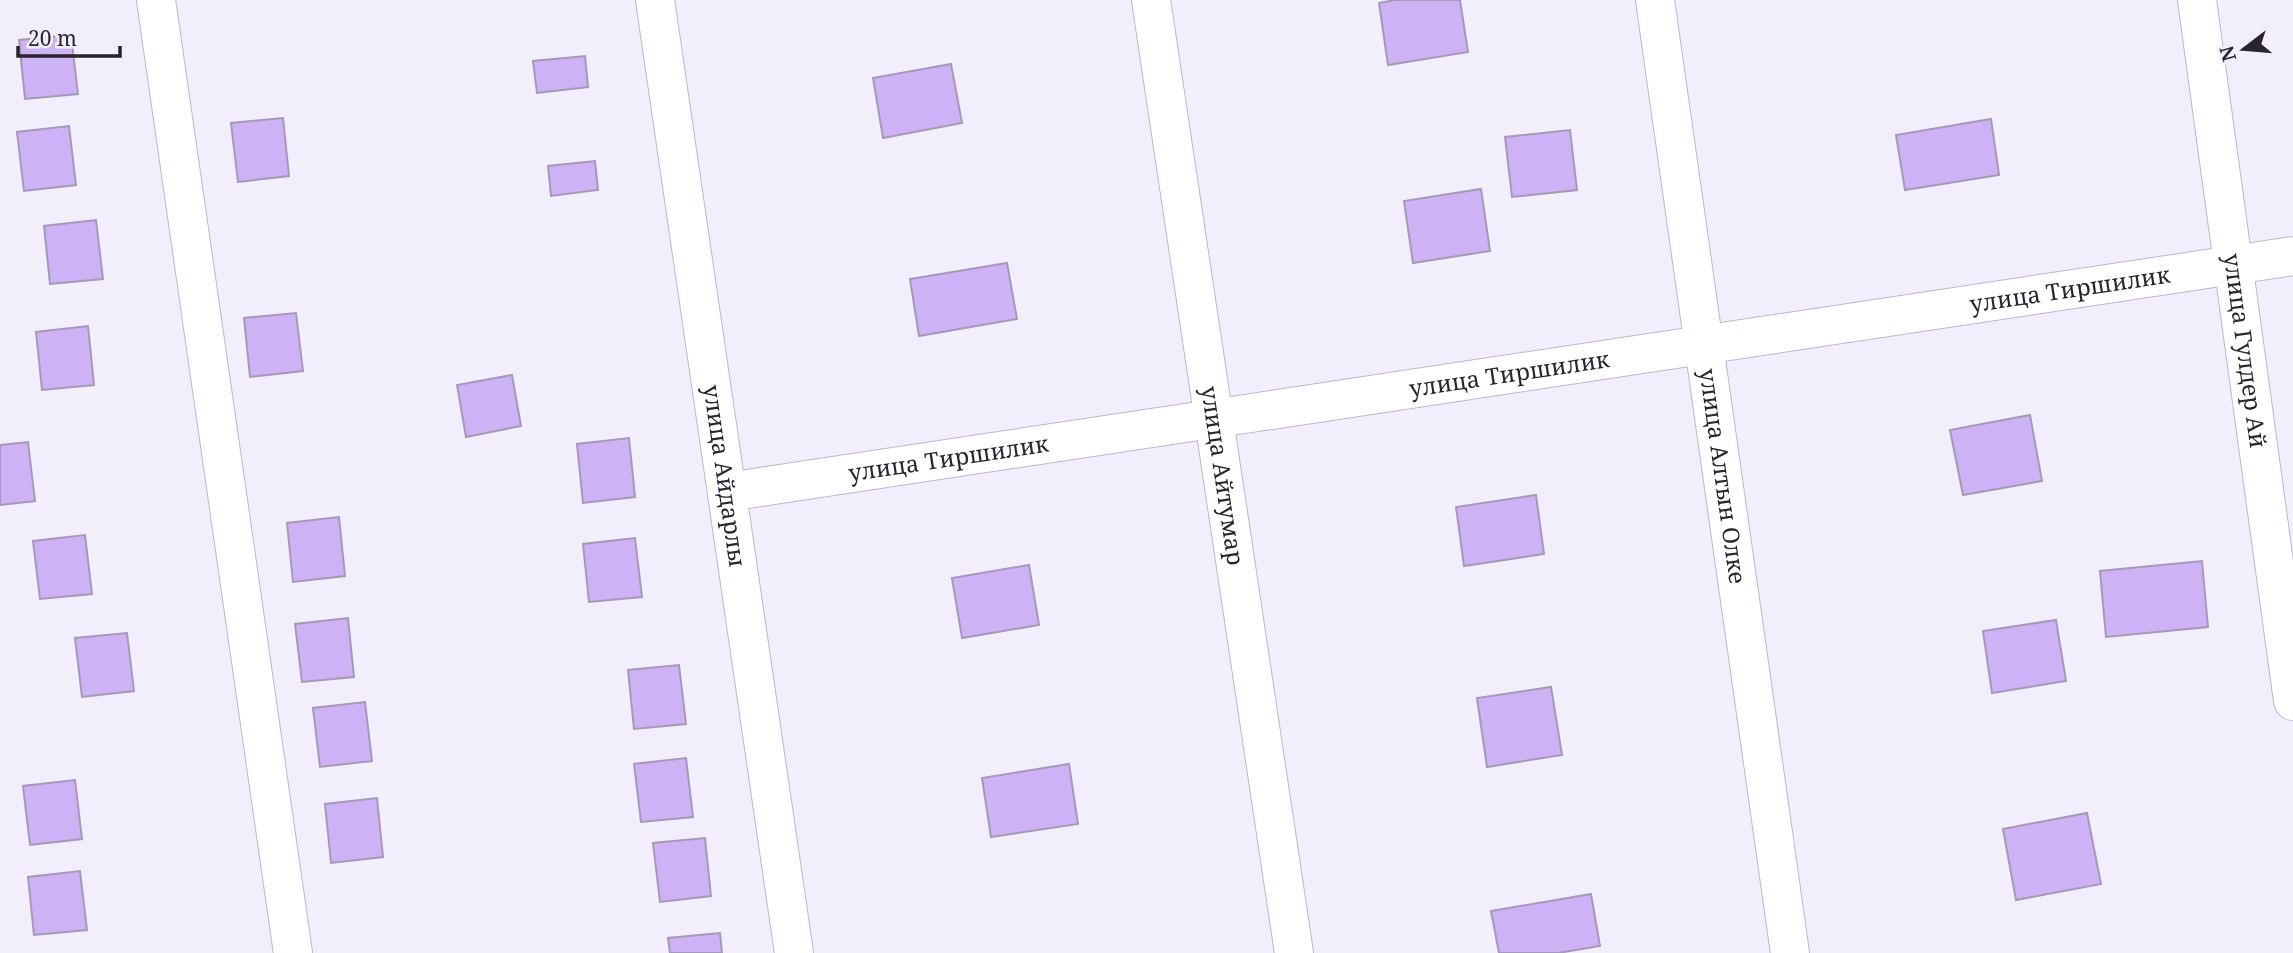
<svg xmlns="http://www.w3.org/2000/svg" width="2293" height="953" font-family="'Noto Serif',serif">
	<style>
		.building { fill: #cdb2f6; stroke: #a599b8; stroke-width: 2 }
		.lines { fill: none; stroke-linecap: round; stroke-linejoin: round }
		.minor-casing { stroke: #c0b3d3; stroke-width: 40 }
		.minor { stroke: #fff; stroke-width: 38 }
		.labels { text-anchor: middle; stroke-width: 7; stroke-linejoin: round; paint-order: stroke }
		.street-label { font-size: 23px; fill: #292430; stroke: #f3eefc }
	</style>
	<rect width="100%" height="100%" fill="#f3eefc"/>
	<path class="building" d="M1395,0H1460L1468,52L1388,65L1379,3Z
		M71,35L78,94L25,99L19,40Z
		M585,56L588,87L537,93L533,61Z
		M951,64L962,123L883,138L873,78Z
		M283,118L289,176L238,182L231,123Z
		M1991,119L1999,175L1905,190L1896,135Z
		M69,126L76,185L24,191L17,132Z
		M1570,130L1577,190L1512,197L1505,137Z
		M595,161L598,190L551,196L548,166Z
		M1481,189L1490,251L1413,263L1404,201Z
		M96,220L103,279L50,284L44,226Z
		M1007,263L1017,319L919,336L910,279Z
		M296,313L303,371L250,377L244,318Z
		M88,326L94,385L42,390L36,332Z
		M512,375L521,426L466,437L457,385Z
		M2030,415L2042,481L1963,495L1950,430Z
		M629,438L635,497L583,503L577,444Z
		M28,442L35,501L0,505V445Z
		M1536,495L1544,554L1464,566L1456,507Z
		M339,517L345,576L293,582L287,523Z
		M85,535L92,594L40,599L33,541Z
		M635,538L642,597L589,602L583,544Z
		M2202,561L2208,627L2106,637L2100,571Z
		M1029,565L1039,625L962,638L952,578Z
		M348,618L354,677L302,682L295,624Z
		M2056,620L2066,681L1992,693L1983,631Z
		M127,633L134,691L82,697L75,638Z
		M679,665L686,724L634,729L628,670Z
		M1551,687L1562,755L1487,767L1477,698Z
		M365,702L372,761L320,767L313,708Z
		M686,758L693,817L641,822L634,764Z
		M1069,764L1078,824L991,837L982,778Z
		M75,780L82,839L30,845L23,786Z
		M377,798L383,857L331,863L325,804Z
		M2087,813L2101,884L2016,900L2003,829Z
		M705,838L711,896L660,902L653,843Z
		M80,871L87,930L34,935L28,877Z
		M1591,894L1600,946L1558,953H1499L1491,911Z
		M720,933L722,953H670L668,938Z"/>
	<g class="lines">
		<defs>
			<g id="minor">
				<path d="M156,0L293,953"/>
				<path id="s1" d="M655,0L794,953"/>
				<path id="s2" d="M1151,0L1294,953"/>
				<path id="s3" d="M1655,0L1790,953"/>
				<path id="s4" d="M2197,0L2293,701"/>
				<path id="s5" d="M727,492L2293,256"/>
			</g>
		</defs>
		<use href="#minor" class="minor-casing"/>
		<use href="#minor" class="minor"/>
	</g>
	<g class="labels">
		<g class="street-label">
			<text dy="8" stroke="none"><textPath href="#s5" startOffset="1358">улица Тиршилик</textPath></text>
			<text dy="8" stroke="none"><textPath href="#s4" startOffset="354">улица Гулдер Ай</textPath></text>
			<text dy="8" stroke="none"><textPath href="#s5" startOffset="791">улица Тиршилик</textPath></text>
			<text dy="8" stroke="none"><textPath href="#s5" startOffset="224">улица Тиршилик</textPath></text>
			<text dy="8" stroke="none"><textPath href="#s1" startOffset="481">улица Айдарлы</textPath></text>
			<text dy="8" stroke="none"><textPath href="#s2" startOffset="481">улица Айтумар</textPath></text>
			<text dy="8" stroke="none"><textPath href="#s3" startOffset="481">улица Алтын Олке</textPath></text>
		</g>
	</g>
	<g transform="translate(2244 49) rotate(254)" stroke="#f3eefc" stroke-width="5" paint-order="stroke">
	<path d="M0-5L12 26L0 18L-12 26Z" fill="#292430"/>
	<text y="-10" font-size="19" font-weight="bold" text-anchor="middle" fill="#292430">N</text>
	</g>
	<path d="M18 46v10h102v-10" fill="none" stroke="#292430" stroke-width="3.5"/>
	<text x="28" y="46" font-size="21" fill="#292430" stroke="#f3eefc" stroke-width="5" paint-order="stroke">20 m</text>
</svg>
